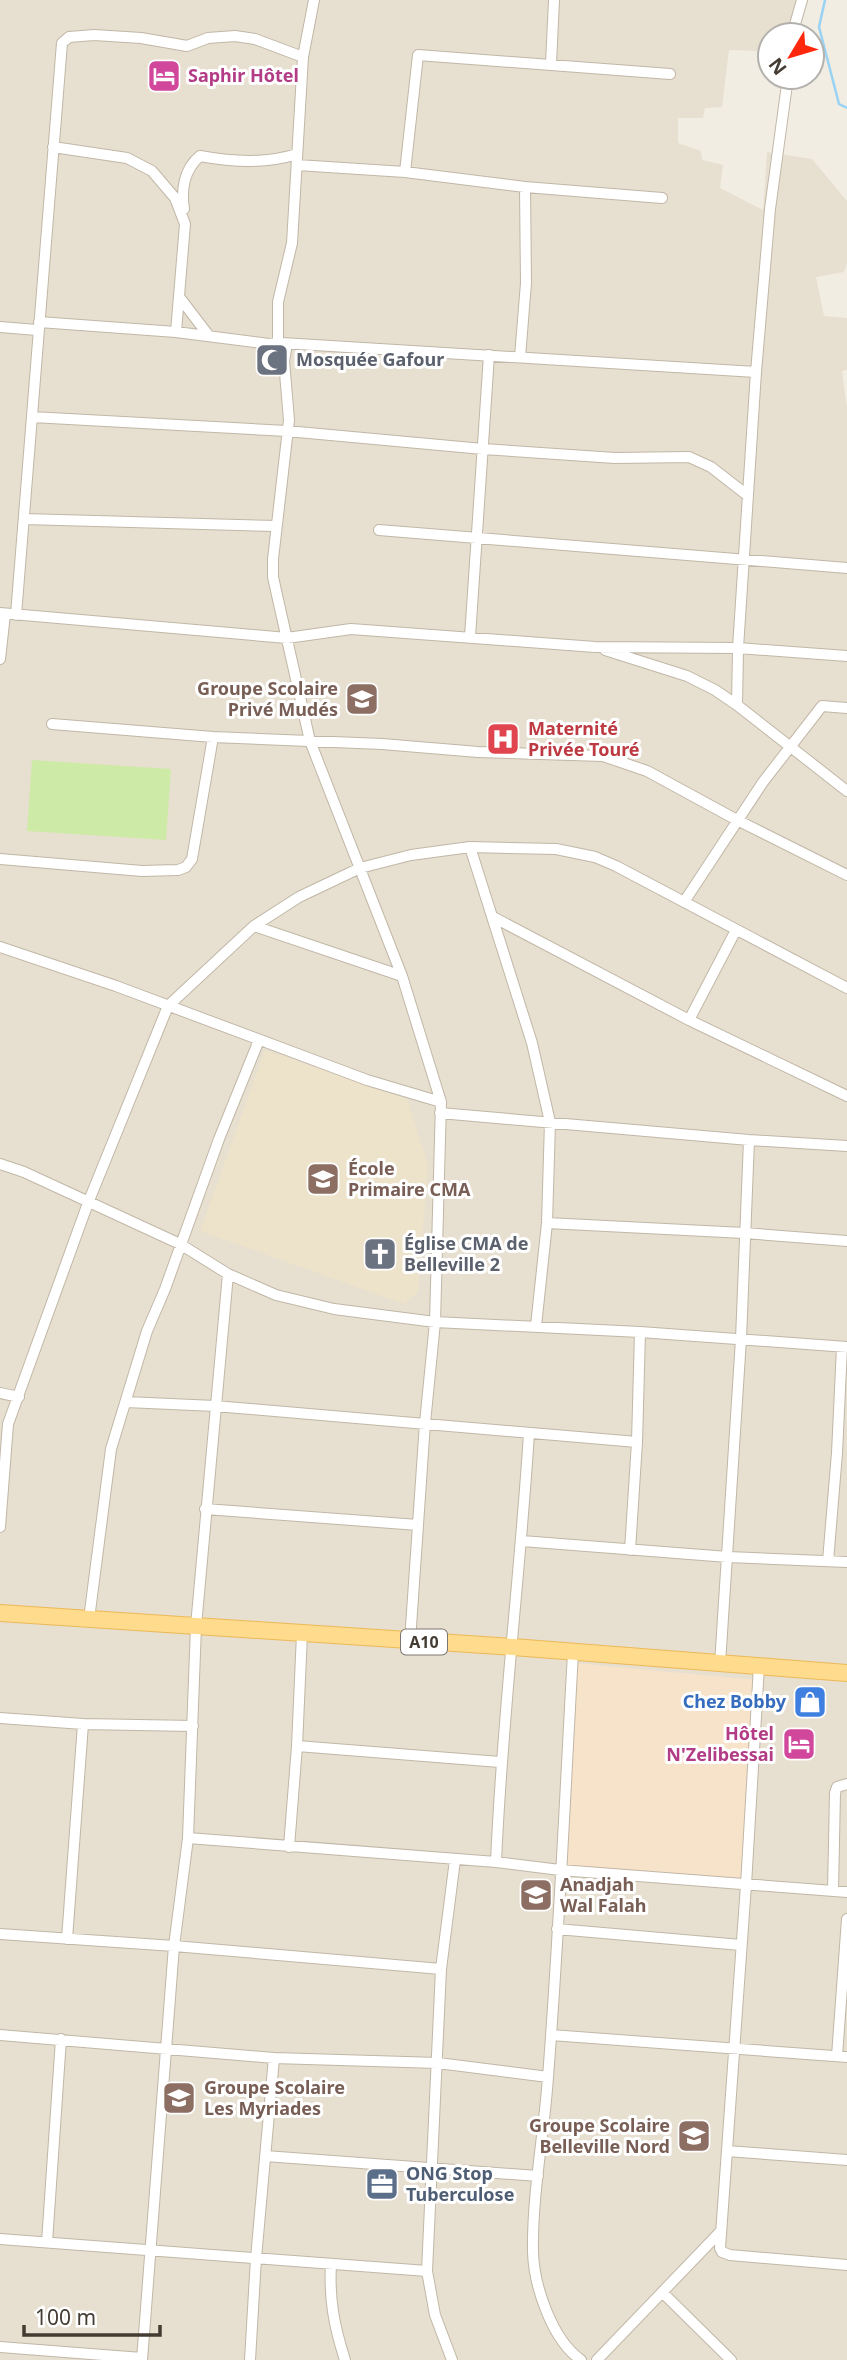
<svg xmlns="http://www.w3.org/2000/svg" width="847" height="2360" font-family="'Noto Sans',sans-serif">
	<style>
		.residential { fill: #e7dfcf }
		.commercial { fill: #f7e2ca }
		.education { fill: #ede2ca }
		.green { fill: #ceeaa7 }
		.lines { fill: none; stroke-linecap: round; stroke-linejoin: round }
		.stream { stroke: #98d2f5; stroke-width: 2.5 }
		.minor-casing { stroke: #c1b7a7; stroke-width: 12 }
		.primary-casing { stroke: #ecb956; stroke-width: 18 }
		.minor { stroke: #fff; stroke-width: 10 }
		.primary { stroke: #ffdb8e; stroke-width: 16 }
		.labels { text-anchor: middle; stroke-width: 6; stroke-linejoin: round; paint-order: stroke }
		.shield { fill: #fff; stroke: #7c7670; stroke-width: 2 }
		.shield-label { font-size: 16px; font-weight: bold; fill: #443c32 }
		.hotel-label { font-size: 18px; font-weight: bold; fill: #b23c85; stroke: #fff; text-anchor: start }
		.worship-label { font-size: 18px; font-weight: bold; fill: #5b616d; stroke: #fff; text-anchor: start }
		.education-label { font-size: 18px; font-weight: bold; fill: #785e54; stroke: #fff; text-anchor: start }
		.health-label { font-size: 18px; font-weight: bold; fill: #be3a42; stroke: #fff; text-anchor: start }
		.shop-label { font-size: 18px; font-weight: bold; fill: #366cbe; stroke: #fff; text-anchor: end }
		.service-label { font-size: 18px; font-weight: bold; fill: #4e5e75; stroke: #fff; text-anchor: start }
	</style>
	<rect width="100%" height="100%" fill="#f2ede2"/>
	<path class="residential" d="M0,0H798L788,35H770V42L759,51L729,50L722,107L705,108L703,118H678V143L701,151L702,160L723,165L720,188L763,210L767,152L812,159L847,201V263L844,272L816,277L824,316L847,318V370L842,371L847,408V2360H0Z"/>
	<path class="commercial" d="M575,1663L756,1680L743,1879L563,1868Z"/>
	<path class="education" d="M265,1050L407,1099L428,1164L418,1292L404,1304L200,1231Z"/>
	<path class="green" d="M32,760L171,769L166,840L27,831Z"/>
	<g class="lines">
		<path class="stream" d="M825,0L819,27L839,104L847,108"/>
		<defs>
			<path id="minor" d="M792,35L802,0
				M551,64L554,0
				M53,147L127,158L152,171L175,198L185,224L176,332
				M297,165L405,172L525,187L662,198
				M405,172L418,55L670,74
				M184,209C181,190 184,169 200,156C233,162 265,164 297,154
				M180,298L209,336
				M39,322L176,332L269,344L278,343V302L292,243L303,57L314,0
				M0,327L37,330
				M282,343L756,372
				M287,344L284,361L289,420L273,559V577L279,604L310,741L402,976L441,1102L435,1322L425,1423L410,1641
				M520,357L526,283L525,187
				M32,417L287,431L483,449L615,458L689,457L711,467L747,495
				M24,519L276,526
				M379,530L847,568
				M0,613L287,638L351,629L595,647L738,648L847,656
				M16,615L62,43L69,37L94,35L141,38L187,46L208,38L235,36L255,39L303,57
				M470,637L489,355
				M605,650L687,676L715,690L737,705L847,791
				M0,659L5,614
				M737,705L738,648L756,372L770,209L788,77
				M52,724L213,737L382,744L478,752L603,756L647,771L737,820L847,875
				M470,847L532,1043L550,1122L547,1223L536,1326
				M0,859L142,871L178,870L186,867L192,859L213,737
				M684,902L763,782L822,706L847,708
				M493,917L689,1020L847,1096
				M254,926L402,976
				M0,947L116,986L367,1080L441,1102
				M689,1020L736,930
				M440,1113L749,1140L847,1146
				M0,1164L24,1172L180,1244L228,1274L276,1295L334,1309L435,1322L640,1332L847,1347
				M547,1223L744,1233L847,1241
				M0,1393L19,1397
				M126,1402L215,1406L637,1442
				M205,1509L418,1525
				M0,1527L8,1424L88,1203L168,1006L254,926L299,897L360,868L411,855L470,847L556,849L595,857L616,866L847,988
				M522,1541L728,1557L847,1562
				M630,1550L637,1442L640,1332
				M828,1561L837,1453L842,1347
				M89,1619L111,1449L147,1331L165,1289L219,1139L259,1040
				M573,1653C565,1794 559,1936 548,2077C544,2135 532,2194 533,2252C534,2286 552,2340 581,2360
				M720,1664L741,1339L749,1140
				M759,1666L746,1885L720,2248L722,2252L730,2255L847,2265
				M0,1718L83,1724L193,1726
				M297,1746L500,1762
				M188,1838L496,1862L560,1870L847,1892
				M289,1847L297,1746L302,1634
				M496,1862C502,1718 520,1576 529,1433
				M833,1890L835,1793L837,1787L847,1784
				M557,1929L741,1945
				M0,1934L174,1946L441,1969
				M67,1939L83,1724
				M0,2035L274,2058L438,2063L548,2077
				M551,2035L847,2057
				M837,2056L847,1919
				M727,2151L847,2160
				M265,2156L538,2176
				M0,2239L427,2271
				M47,2242L61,2039
				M331,2264C329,2299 334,2326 345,2360
				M663,2293L731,2360
				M0,2347L142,2358
				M142,2360L174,1946L188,1838L196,1626L228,1274
				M250,2360L256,2258L274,2058
				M452,2360L435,2315L427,2271L441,1969L455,1860
				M597,2360L721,2231"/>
			<path id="primary" d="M0,1613L513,1647L847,1673"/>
		</defs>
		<use href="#minor" class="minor-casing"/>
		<use href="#primary" class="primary-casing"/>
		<use href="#minor" class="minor"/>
		<use href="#primary" class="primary"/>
	</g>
	<defs>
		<symbol id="hotel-square" viewBox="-11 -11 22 22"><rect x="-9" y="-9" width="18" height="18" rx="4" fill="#d1479c" stroke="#fff"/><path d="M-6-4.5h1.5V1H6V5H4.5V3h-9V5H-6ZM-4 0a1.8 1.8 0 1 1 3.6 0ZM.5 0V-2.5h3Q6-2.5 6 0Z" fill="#fff"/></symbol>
		<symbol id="mosque-square" viewBox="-11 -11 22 22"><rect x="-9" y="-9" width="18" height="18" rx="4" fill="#6b7280" stroke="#fff"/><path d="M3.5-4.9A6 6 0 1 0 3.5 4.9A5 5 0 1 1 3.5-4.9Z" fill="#fff"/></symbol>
		<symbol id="school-square" viewBox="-11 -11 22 22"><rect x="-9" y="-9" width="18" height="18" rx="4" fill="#8d6e63" stroke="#fff"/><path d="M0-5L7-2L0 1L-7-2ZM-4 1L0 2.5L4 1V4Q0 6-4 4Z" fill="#fff"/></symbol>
		<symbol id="hospital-square" viewBox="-11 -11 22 22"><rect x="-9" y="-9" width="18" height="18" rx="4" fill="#e0444e" stroke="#fff"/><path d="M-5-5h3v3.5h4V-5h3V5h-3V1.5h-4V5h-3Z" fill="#fff"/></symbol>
		<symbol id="church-square" viewBox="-11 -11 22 22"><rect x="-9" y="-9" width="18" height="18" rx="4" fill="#6b7280" stroke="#fff"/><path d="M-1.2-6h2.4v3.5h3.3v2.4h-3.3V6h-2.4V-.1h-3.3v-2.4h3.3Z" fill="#fff"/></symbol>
		<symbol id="shop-square" viewBox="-11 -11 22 22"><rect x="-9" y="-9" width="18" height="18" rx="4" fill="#3f7fe0" stroke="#fff"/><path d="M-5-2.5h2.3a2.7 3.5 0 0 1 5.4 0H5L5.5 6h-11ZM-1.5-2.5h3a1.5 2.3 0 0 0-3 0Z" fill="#fff"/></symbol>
		<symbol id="office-square" viewBox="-11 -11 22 22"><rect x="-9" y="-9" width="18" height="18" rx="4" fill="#5c6f8a" stroke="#fff"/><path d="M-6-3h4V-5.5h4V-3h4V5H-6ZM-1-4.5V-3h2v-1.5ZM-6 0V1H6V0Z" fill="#fff"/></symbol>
	</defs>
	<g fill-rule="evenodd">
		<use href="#hotel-square" x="145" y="57" width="38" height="38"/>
		<use href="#mosque-square" x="253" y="341" width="38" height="38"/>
		<use href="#school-square" x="343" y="680" width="38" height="38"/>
		<use href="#hospital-square" x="484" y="720" width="38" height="38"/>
		<use href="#school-square" x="304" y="1160" width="38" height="38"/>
		<use href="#church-square" x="361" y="1235" width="38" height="38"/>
		<use href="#shop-square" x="791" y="1683" width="38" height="38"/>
		<use href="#hotel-square" x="780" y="1725" width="38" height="38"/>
		<use href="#school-square" x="517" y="1876" width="38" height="38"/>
		<use href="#school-square" x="160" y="2079" width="38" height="38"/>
		<use href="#school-square" x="675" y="2117" width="38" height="38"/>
		<use href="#office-square" x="363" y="2165" width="38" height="38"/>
	</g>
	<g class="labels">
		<rect class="shield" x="401" y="1629.5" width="46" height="25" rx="5"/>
		<g class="shield-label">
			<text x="424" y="1648">A10</text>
		</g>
		<g class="hotel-label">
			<text x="188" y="82">Saphir Hôtel</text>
			<text x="774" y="1740" text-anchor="end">Hôtel<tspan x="774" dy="21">N'Zelibessai</tspan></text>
		</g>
		<g class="worship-label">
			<text x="296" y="366">Mosquée Gafour</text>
			<text x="404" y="1250">Église CMA de<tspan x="404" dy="21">Belleville 2</tspan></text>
		</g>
		<g class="education-label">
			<text x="338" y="695" text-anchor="end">Groupe Scolaire<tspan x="338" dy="21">Privé Mudés</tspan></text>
			<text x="348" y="1175">École<tspan x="348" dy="21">Primaire CMA</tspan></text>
			<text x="560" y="1891">Anadjah<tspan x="560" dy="21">Wal Falah</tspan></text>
			<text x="204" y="2094">Groupe Scolaire<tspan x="204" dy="21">Les Myriades</tspan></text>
			<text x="670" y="2132" text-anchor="end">Groupe Scolaire<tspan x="670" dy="21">Belleville Nord</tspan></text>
		</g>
		<g class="health-label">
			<text x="528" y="735">Maternité<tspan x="528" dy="21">Privée Touré</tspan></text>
		</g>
		<g class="shop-label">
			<text x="786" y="1708">Chez Bobby</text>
		</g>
		<g class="service-label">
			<text x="406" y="2180">ONG Stop<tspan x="406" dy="21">Tuberculose</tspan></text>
		</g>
	</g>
	<g transform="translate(791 56) rotate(232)"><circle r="33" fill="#ffffff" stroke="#b4b1ad" stroke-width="2"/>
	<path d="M0-5L12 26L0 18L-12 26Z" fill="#ff280c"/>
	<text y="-10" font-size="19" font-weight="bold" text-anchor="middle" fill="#443c32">N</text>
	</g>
	<path d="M24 2325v10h136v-10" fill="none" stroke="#443c32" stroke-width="3.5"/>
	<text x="35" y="2325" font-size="21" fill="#443c32" stroke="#ffffff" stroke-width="5" paint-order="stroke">100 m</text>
</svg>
